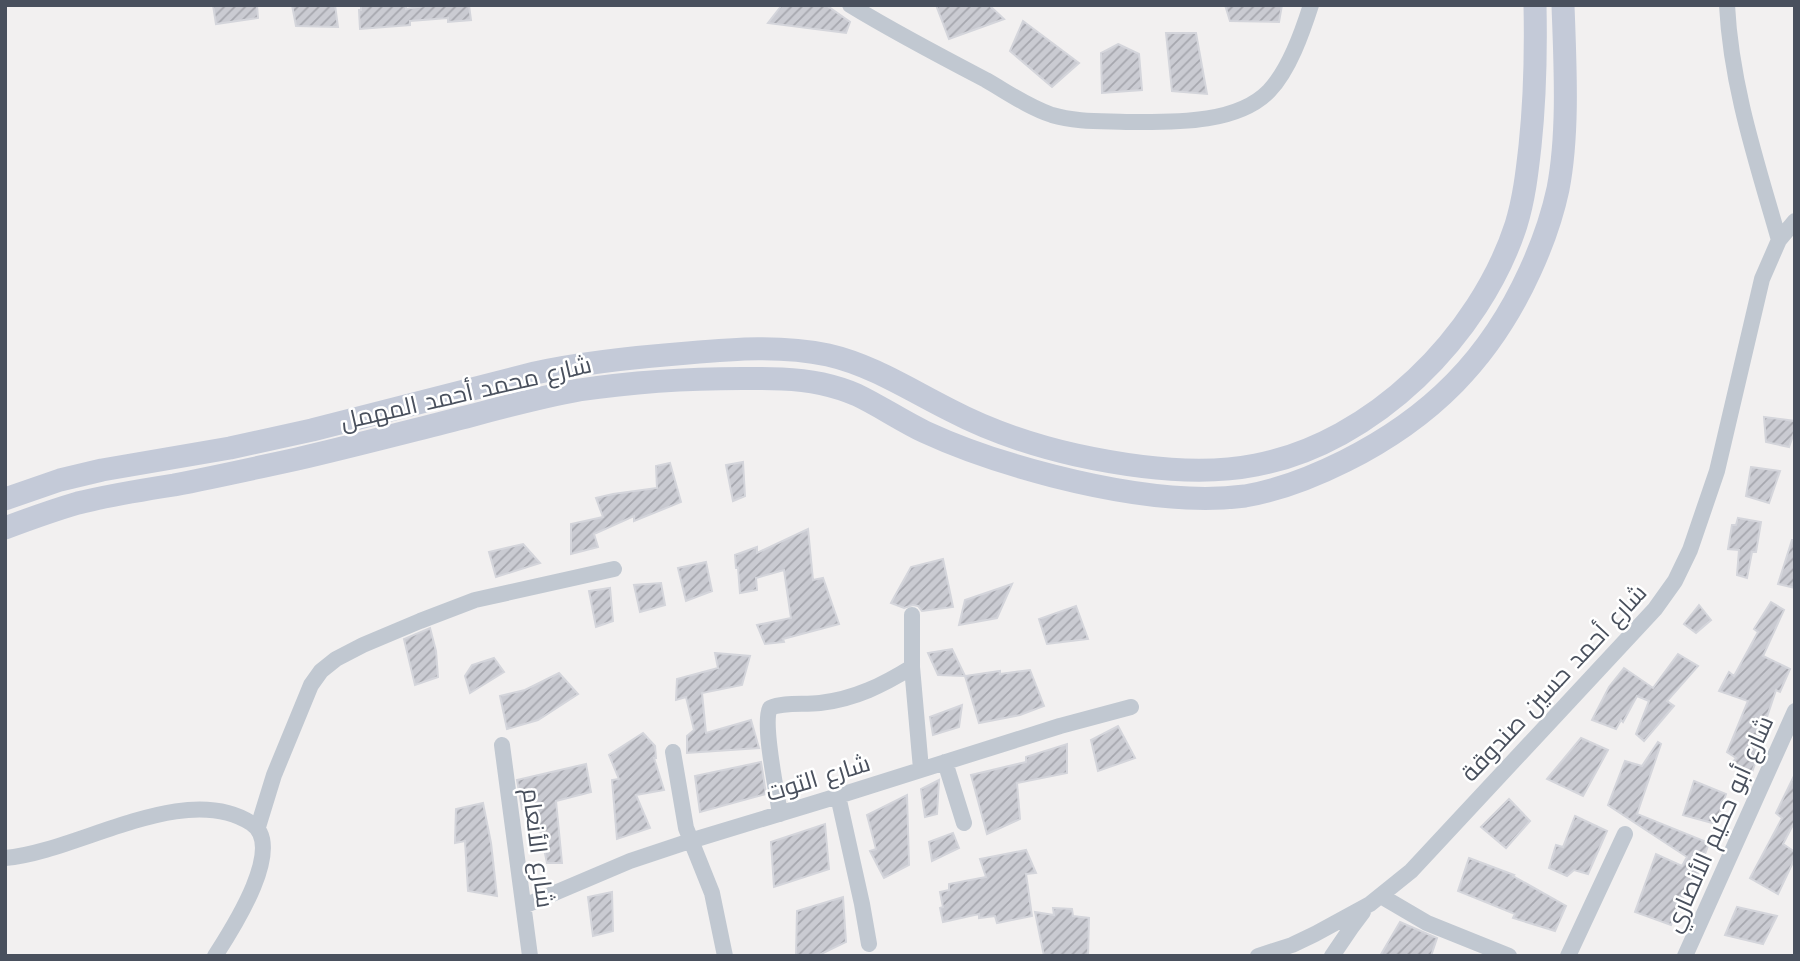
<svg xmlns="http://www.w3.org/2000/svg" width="1800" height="961" font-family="'Work Sans',Cairo,sans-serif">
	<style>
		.building { fill: url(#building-hatch); stroke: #d4d5db; stroke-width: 2 }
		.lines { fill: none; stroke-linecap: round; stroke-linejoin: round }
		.minor { stroke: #c1c8d1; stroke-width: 16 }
		.secondary { stroke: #c4cad8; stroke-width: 23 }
		.labels { text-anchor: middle; stroke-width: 5; stroke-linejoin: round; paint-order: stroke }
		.street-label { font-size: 24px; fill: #49505d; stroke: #fff }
	</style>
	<defs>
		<pattern id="building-hatch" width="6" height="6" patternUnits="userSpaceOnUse" patternTransform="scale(1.75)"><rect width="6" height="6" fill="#cacbd2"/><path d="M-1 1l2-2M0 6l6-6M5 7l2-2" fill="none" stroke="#a6a7ae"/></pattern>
	</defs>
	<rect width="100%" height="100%" fill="#f2f0f0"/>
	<path class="building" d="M213,5H257L258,18L216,24Z
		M292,5H335L338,27L296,26Z
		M361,5H406V9L430,5H469L471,20L448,22V18L410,21V25L360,29L359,10H361Z
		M782,5H826L850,22L846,33L768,23Z
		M936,5H989L1004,19L949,39Z
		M1225,5H1282L1279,22L1230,21Z
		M1023,21L1079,63L1052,87L1010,51Z
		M1166,33H1196L1207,94L1172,91Z
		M1118,44L1139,54L1142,90L1102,93L1101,53Z
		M1764,417L1795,421V430L1789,447L1766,442Z
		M743,462L745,496L733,501L726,465Z
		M670,463L681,502L634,521V516L594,534L598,547L571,554V524L603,517L596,498L613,494L657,488L656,466Z
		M1751,467L1780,471L1769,503L1746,496Z
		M1738,518L1761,522L1756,552H1752L1747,578L1737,575L1739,550L1728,549L1732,525H1736Z
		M808,529L813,580L823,578L839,624L783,639L784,642L765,644L757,625L791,618L784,570L756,578L757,590L740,593L738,568H736L735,555L757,547V553Z
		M1792,540H1795V588L1778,584Z
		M523,544L540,563L496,577L489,552Z
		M943,559L953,607L922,611L918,606L913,605L904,608L891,603L911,567Z
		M706,562L712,591L686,601L678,568Z
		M661,583L665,605L640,612L634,585Z
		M1012,584L997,618L959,625L965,600Z
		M610,588L613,621L596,627L589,591Z
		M1771,602L1784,610L1763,656L1790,669L1780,692L1776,690L1761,735L1765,736L1751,775L1729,767L1736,758L1727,752L1748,701L1719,691L1729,672L1734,676L1758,632L1754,629Z
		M1699,605L1711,620L1696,633L1684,624Z
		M1076,606L1088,639L1047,644L1039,619Z
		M430,628L436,651L438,677L415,685L404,639Z
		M952,649L965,676L938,675L928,653Z
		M715,653L750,656L742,685L702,693L706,733L751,720L759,748L687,753V736L694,730L686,697L676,700L677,679L718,668Z
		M1678,654L1698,666L1667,701L1674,706L1644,741L1636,734L1649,701L1637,696L1623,722L1621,720L1616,729L1592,720L1609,687L1624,668L1653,688Z
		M494,658L504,672L470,693L465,676L472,665Z
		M1030,670L1044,706L1020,715L979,723L965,676L1000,671V674Z
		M559,673L578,694L538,720L507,729L500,696L525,690Z
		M962,705L959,727L933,735L930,717Z
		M1118,726L1135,758L1098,771L1091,740Z
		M643,733L655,746L656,758H654L664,790L636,795L650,828L617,839L612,780L619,779L609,755Z
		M1581,738L1608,750L1583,796L1547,779Z
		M1658,742L1661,744L1637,814L1709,843L1697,876L1693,875L1671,925L1635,912L1656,854L1682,866L1687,857L1608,805L1625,761L1642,766Z
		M1067,744V773L1017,783L1020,819L987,834L971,775L1026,762V757Z
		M761,762L766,794L700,812L695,776Z
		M586,764L591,792L556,801L562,863H547L535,806L522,809L517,780Z
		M1795,774V821L1783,844L1795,852V858L1778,894L1750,878L1782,818L1776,813Z
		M939,780L937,814L925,817L921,789Z
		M1694,781L1726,794L1716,824L1683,815Z
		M907,795L909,865L884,878L870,851L876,849L867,815Z
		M1509,799L1530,821L1506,848L1481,827Z
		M483,803L491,843L497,896L468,891L465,841L455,843L456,809Z
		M1575,816L1607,831L1588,874L1574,870L1567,876L1549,868L1556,845L1563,847Z
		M825,824L829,869L774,887L771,842Z
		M953,833L959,848L932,861L929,842Z
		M1026,850L1036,873L1026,874L1032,916L997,923L995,916L979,918V914L943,922L940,908L943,907L940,892L949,890V884L986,877L980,859Z
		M1469,858L1514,875L1513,876L1566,906L1555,931L1513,918L1515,914L1458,891Z
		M612,892L613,931L593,936L588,897Z
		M843,897L846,942L817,956H796L797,911Z
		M1737,907L1777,916L1763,944L1725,935Z
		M1053,908L1072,909L1073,916L1089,918L1088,956H1044L1035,912L1054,915Z
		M1400,922L1437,938L1431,956H1380Z"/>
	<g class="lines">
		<path class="minor" d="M850,5C894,32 940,56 986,80C1007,92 1028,107 1052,115C1075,122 1102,121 1126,122C1170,122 1236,125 1269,91C1289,70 1302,33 1311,5
			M1727,5C1731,86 1757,163 1779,240
			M912,615V667L921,769
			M502,745L530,956
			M673,752L686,828L712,893L725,956
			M945,762L964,823
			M838,796L862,904L869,944
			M780,814C777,792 762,724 770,708C784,702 804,705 820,703C855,699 883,685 912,667
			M258,827L274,775L311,685L321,671L336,659L363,645L420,621L475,600L614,569
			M5,858C78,852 184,780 251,823C287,846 231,931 215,956
			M1381,896L1427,923L1509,956
			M524,906L630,861L690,841L838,796L1060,726L1131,707
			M1258,956L1292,945L1315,934L1370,904L1411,871L1655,609L1675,581L1690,550L1717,471L1762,279L1779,240L1795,221
			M1332,956L1351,928L1363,912
			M1568,956L1625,834
			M1685,956L1795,711"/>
		<path class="secondary" d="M5,499L60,480L102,470L230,448L312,430L535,373C585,362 636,357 688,353C734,349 782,345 828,355C872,365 910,390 950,410C990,431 1032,445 1076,455C1131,467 1201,476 1256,465C1373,443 1480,336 1516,225C1524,199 1527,173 1530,146C1535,99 1536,53 1535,5
			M5,528C29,519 54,510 78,503C110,495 142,490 174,485C215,477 256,468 297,459C353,446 410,431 466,417C503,407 541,397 579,390C645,380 715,377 782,379C807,380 834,385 857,395C880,406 902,421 925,432C966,451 1010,465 1053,476C1112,491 1184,504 1245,496C1280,490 1313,477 1345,461C1431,418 1490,359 1530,271C1542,245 1552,217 1558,189C1569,132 1565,63 1563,5"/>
	</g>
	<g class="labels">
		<g class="street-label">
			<text transform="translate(466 393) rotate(-13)" y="8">شارع محمد أحمد المهمل</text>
			<text transform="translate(1554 683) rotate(-47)" y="8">شارع أحمد حسين صندوقة</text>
			<text transform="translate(818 778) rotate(-17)" y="8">شارع التوت</text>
			<text transform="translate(1719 824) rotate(-66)" y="8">شارع أبو حكيم الأنصاري</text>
			<text transform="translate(538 848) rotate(83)" y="8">شارع الأنعام</text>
		</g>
	</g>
	<rect width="1800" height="961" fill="none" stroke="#49505d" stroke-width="14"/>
</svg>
